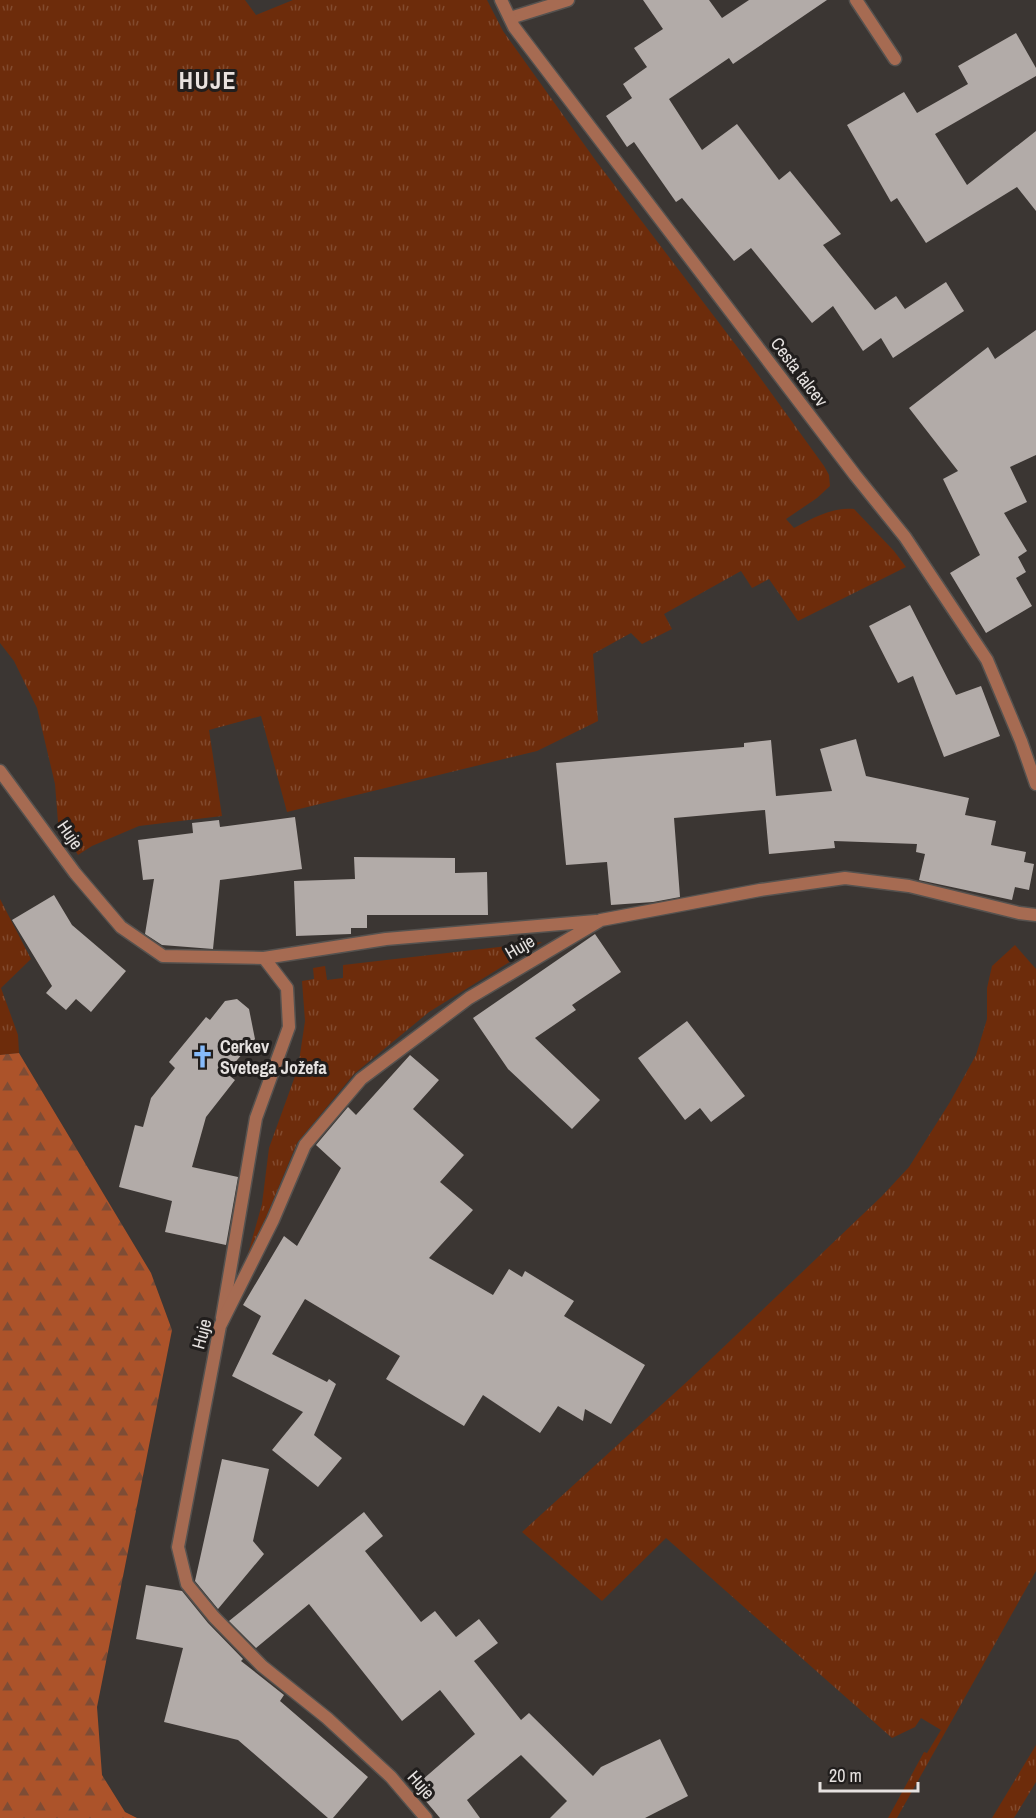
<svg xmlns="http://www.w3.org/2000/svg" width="1036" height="1818" font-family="'Archivo Narrow',sans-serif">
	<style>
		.grass { fill: url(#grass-tufts) }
		.forest { fill: url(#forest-firs) }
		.building { fill: #b2aba8 }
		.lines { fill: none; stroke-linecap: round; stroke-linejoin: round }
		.service-casing { stroke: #56524f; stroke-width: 15 }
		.minor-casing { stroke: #56524f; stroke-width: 15 }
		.service { stroke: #a66b52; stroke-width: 12 }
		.minor { stroke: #a66b52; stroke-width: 12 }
		.labels { text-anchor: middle; stroke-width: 6; stroke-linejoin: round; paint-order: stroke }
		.street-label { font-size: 18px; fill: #e6e2e0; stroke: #211e1d }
		.poi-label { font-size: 18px; font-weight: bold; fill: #e6e2e0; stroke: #211e1d; text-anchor: start }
		.district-label { font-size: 24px; font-weight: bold; letter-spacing: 1.5px; fill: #e9e2df; stroke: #211e1d }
	</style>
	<defs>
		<pattern id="grass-tufts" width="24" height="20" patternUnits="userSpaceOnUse" patternTransform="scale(1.5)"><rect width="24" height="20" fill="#6d2c0b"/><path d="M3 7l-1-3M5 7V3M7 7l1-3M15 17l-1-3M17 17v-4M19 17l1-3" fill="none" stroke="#824a2e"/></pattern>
		<pattern id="forest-firs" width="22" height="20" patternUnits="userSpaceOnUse" patternTransform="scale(1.5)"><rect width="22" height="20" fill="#ac532a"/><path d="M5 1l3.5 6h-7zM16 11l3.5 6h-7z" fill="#7e4c35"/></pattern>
	</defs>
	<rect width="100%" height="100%" fill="#3b3633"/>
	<path class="grass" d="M0,0H245L256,15L293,0H487L503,31L596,161L748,361L824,466L829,475L830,486L817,498L786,519L794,528C814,518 831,507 854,509L894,551L906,567L798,621L769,579L752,588L741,571L664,614L672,629L642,644L631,633L593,654L598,721L537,751L287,812L261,716L209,730L222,816L139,826L92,846L78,855L58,822L55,784L37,708L14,661L0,643Z
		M0,899L31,959L1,988L18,1035L19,1053L0,1055Z
		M542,942L429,1012L354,1074L297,1143L242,1275L262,1204L269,1148L298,1068L305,1021L302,981L314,979L313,968L325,966L327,980L343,978V965Z
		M1015,945L1036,969V1571L897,1818H888L924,1752L927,1753L941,1730L921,1718L915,1727L892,1738L666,1538L602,1601L522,1532L691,1378L882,1196L909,1167L950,1102L976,1055L987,1019V988L992,966Z
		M1036,1745V1782L1014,1818H992Z"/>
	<path class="forest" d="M19,1053L151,1273L172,1330L97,1707L102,1775L125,1812L137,1818H0V1055Z"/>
	<path class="building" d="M643,0H709L722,18L749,0H827L733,64L729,58L669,99L702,150L737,124L779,180L790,171L841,234L823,245L875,310L896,296L905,309L946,282L964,311L893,358L881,338L863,351L833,306L812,323L751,248L734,261L682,198L676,202L634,142L627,147L606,116L632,98L623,84L647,67L634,48L663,29Z
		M1016,33L1036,68V76L935,134L967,185L1036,131V211L1017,187L926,243L897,198L891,202L847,125L904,92L917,113L968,84L958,66Z
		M1036,330V455L1010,467L1027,502L1004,513L1027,551L1018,557L1026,572L1016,578L1032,606L986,633L950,573L980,555L943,479L958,471L909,408L988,347L995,359Z
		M910,605L956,695L981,686L1000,736L944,757L913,676L898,683L869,626Z
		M856,739L866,776L969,798L965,815L996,821L991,845L1026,852L1024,862L1034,864L1029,890L1015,887L1012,900L919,880L925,854L916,852L917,844L834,841L835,848L769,854L765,810L674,818L680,897L653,902L611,905L607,862L566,865L556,763L744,747V743L771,740L776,796L832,791L820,749Z
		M295,817L302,869L220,880L213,949L162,945L145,934L154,879L143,880L138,840L193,833L192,823L219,820L220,827Z
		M354,857L455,858V873L487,872L488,915H367V928H351V934L296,936L294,881L355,879Z
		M54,895L72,925L126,971L91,1012L76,999L66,1010L46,993L52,986L12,920Z
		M595,934L621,972L572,1005L576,1010L535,1038L600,1100L572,1129L508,1069L473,1018Z
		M237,999L249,1009L255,1039L226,1073L235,1080L206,1117L192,1167L238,1177L226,1245L165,1232L172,1201L119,1187L135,1125L143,1127L151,1098L175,1068L169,1062L206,1017L210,1020L225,1001Z
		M687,1021L745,1096L711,1122L700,1108L685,1120L638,1058Z
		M410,1055L439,1080L413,1109L464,1155L440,1182L473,1210L429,1258L493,1295L509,1269L522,1277L525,1271L574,1301L564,1316L645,1365L611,1424L585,1409L583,1421L558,1406L540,1433L483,1395L464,1426L386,1379L400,1356L305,1299L272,1354L327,1382L329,1379L336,1384L314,1435L342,1458L318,1487L272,1450L303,1412L232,1376L261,1316L243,1305L284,1236L297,1246L341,1168L316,1145L348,1107L356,1115Z
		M222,1459L269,1469L253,1541L264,1554L218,1609L195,1581Z
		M364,1512L383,1536L365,1551L421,1622L435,1611L456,1637L479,1619L498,1643L474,1661L521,1720L529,1713L593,1776L601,1767L660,1739L688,1796L645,1818H550L567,1801L521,1755L467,1800L480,1818H440L414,1787L475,1734L440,1690L402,1721L309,1604L256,1648L229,1621Z
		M146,1585L182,1591L208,1623L243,1659L241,1661L284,1695L280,1701L368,1777L333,1818H328L238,1740L164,1722L183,1648L136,1639Z"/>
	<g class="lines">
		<defs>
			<path id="service" d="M856,0L895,59
				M510,18L568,0
				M222,1318L256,1118L289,1027L287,988L264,958"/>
			<path id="minor" d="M501,0L514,27L855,475L905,537L987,660L1021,741L1036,784
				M0,771L75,873L121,927L163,956L264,958L386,939L596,921
				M426,1818L391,1777L327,1718L262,1666L214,1617L187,1584L178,1547L220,1326L273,1220L305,1145L361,1079L469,998L601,920L760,890L845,878L909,886L1019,913L1036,915"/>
		</defs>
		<use href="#service" class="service-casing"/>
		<use href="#minor" class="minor-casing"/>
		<use href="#service" class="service"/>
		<use href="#minor" class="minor"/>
	</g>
	<defs>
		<symbol id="church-bare" viewBox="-9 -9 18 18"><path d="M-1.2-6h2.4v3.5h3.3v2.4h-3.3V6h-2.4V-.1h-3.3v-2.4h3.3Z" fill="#86bbfb" stroke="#211e1d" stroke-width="2.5" paint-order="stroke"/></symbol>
	</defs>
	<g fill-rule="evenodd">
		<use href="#church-bare" x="186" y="1040" width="33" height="33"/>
	</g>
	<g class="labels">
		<g class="street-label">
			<text transform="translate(799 372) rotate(53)" y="6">Cesta talcev</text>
			<text transform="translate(70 835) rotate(55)" y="6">Huje</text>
			<text transform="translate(520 947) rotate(-30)" y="6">Huje</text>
			<text transform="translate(202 1334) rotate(-75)" y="6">Huje</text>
			<text transform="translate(421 1785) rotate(49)" y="6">Huje</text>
		</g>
		<g class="poi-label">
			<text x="220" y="1053">Cerkev<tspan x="220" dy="21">Svetega Jožefa</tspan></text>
		</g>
		<g class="district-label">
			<text x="208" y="89">HUJE</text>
		</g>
	</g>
	<path d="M820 1782v9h98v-9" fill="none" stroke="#e6e2e0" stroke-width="3"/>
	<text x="829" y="1782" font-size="18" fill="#e6e2e0" stroke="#211e1d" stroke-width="4.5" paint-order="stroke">20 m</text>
</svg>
